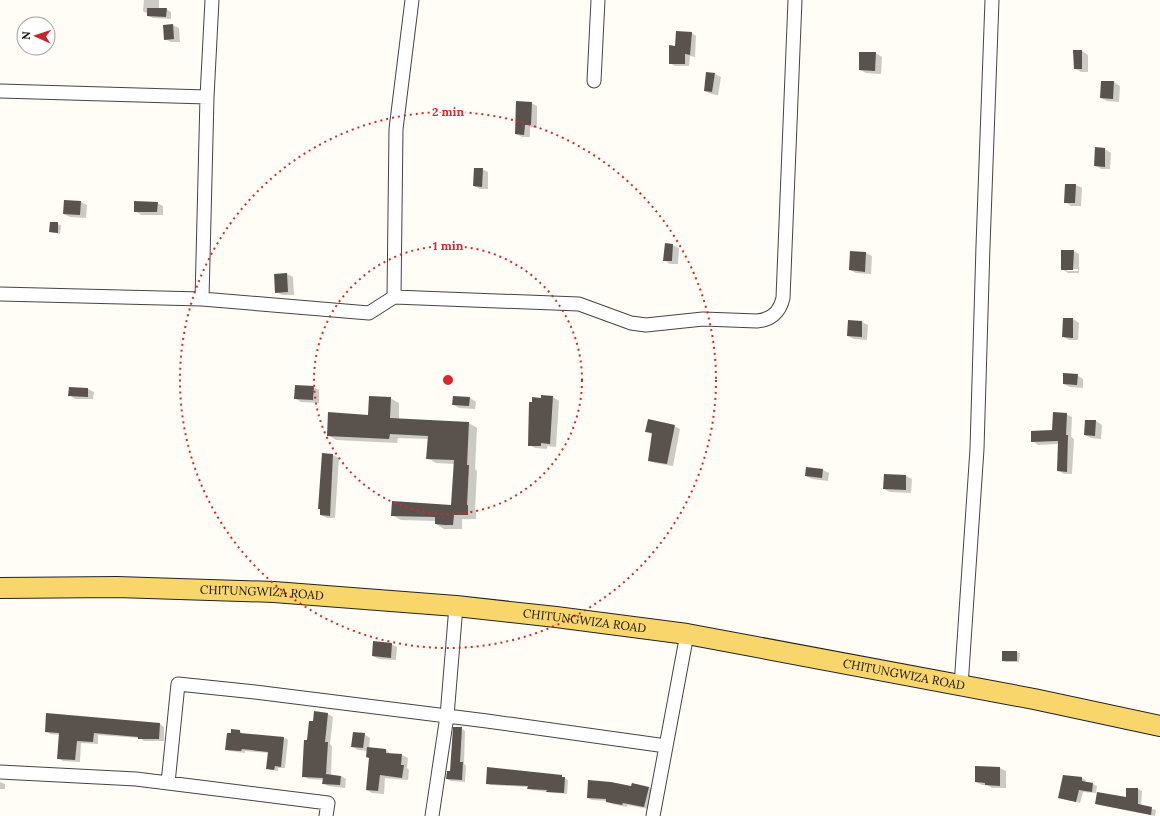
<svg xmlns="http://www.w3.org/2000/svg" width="1160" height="816" font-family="Lora,serif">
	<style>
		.shadow { fill: #0003; fill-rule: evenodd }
		.building { fill: #5a524d }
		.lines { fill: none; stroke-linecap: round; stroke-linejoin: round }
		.minor-casing { stroke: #444; stroke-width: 15 }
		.primary-casing { stroke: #222; stroke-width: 22 }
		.minor { stroke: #fff; stroke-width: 13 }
		.primary { stroke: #f9d66b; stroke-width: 20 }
		.ring { fill: none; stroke: #d62828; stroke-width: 2; stroke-dasharray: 2 4 }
		.labels { text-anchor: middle; stroke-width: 4; stroke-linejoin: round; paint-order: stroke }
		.street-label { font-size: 12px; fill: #111; stroke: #fff }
		.centre { fill: #d62828; stroke: #fff; stroke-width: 2 }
		.ring-label { font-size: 12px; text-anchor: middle; font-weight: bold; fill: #d62828; stroke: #fff; stroke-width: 4; stroke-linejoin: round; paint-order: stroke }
	</style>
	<rect width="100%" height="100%" fill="#fffdf5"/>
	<path class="shadow" d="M144,0H159V9H166L171,12V19L153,18L148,16V14L143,11Z
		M173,25L179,28L180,42H171L165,39Z
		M692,33L696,36L695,57L690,56L689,66H675L670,63L676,47Z
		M1082,51L1088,55V72H1081L1075,68Z
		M860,53H876L882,57L881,74L866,73L860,70Z
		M715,74L721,77L718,95L711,94L705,91Z
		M1114,82L1120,86L1119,102L1107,101L1101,98Z
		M531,103L537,106V128L530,127V137H522L516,134Z
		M1096,148L1105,149L1111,153L1110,169H1101L1095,165Z
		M482,169L488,172V189H480L474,186Z
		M1066,185H1076L1082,188L1081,206H1071L1065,202Z
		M81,202L87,205L86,218L70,217L64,214Z
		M157,203L163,206V215H141L135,211Z
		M51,223L61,225L60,234L50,232Z
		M665,244L673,245L679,248L678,264H670L664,260Z
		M1073,251L1079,254V273H1068L1062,269ZM1067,269H1078V271H1067Z
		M851,252L866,253L872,256L871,274L856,273L850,270Z
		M287,274L293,277L294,295H282L276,292Z
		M1073,319L1079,323L1078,340H1069L1064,337Z
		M849,321L862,322L868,325L867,340L854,339L848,336Z
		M1077,375L1083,379V388L1070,387L1064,384Z
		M313,387L319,390V403L301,402L295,398Z
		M88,389L94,392L93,399H75L70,395Z
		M553,397L559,401L556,447L547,446V449L535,448L529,445L542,399Z
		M390,398L399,403V420L469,423L477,428L475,469L477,471L475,510H476V519H462V529H444L436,524V521L401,520L392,515L452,506L454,464L436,463L427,458L428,439L398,438L397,443L336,440L328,435L369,416Z
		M470,398L476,402L475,409L459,408L453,404Z
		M1066,414L1072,417L1071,437L1074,439L1072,474H1064L1058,470L1059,444L1038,445L1032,441L1053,431Z
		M1096,421L1102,425L1101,439L1091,438L1085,435Z
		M674,426L680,429L673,466L655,463L649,460L653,435L646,431Z
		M323,454L333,455L339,458L335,518H327L321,515Z
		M823,470L829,473L828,481L812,479L806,476Z
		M906,476L912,479L911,493L890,492L884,489Z
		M391,644L397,647L396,660L379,659L373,656Z
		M1017,652L1020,653L1019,662H1006L1003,661Z
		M315,712L328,714L333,717L330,744L332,746L331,776H341L346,779L345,788L328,786L323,783V780L309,779L303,776L308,741L314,722Z
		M160,724L164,727V741H144L140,738L98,735V744L81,743L80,762L63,761L58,758L60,735L50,734L46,731Z
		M461,728L465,731L464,764L466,766L465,782L451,781L447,779L451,772Z
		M240,731L243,734L284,738L288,740L285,768H278V771L271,770L267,768L269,753L245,751V753L230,751L227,749Z
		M364,734L370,738L369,748L386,750L391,754L402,755L408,758L407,768L409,770L408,780L385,778L384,794L372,793L367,790L370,758L368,751L358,750L352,746Z
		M976,767L1000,768L1006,771V788H992L987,785H982L976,782Z
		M561,776L568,780L567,794L532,790L529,787L490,785L487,783Z
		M1082,778L1086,780L1085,783L1093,784L1097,786L1096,793L1083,792L1080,803L1063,799L1060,797Z
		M0,782L5,784V789H0Z
		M632,787H649L653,790L649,809L627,805V807L612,804L607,801L592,800L588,798Z
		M1138,789L1142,791L1141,806L1156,810L1155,816L1100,805L1096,803L1126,799Z"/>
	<path class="building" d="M147,8H167L166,17L147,16Z
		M173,24L174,39L164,40L163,25Z
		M676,31L692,32L690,55L685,54V64H669V45L675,46Z
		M1073,50H1082V69H1074Z
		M859,52H876L875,71L859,70Z
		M706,72L715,73L712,92L704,91Z
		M1101,81H1114L1113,99L1100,98Z
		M516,101L532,102L531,125H525L524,135L515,134Z
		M1095,147L1105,148V167L1094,166Z
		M474,168H483L482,187L473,186Z
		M1065,184H1076L1075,203H1064Z
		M64,200L81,201L80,215L63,214Z
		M134,201L158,202L157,212H134Z
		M50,222H58V233L49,232Z
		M665,243L673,244L672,261H663Z
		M1061,250H1074L1073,270H1061Z
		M850,251L866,252L865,272L849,270Z
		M287,273L288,292L275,293L274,274Z
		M1063,318H1073V338L1062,337Z
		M848,320L862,321V337L847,336Z
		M1063,373L1078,374L1077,385L1063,384Z
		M295,385L314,386L313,400L294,399Z
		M69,387L88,388V397L68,396Z
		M541,395L553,396L550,444L541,443V446H528L529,402H532V397L541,398Z
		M369,396L391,397L390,418L469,422L467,465H469L467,505H468V515H454L453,525H445L435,524V517L391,516L392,501L451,505L454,460L426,459L428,436L390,434L389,439L327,436L328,412L368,415Z
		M453,396L470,397L469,406L452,405Z
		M1053,412L1067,413L1066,435H1068L1067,472L1057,471L1058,441L1031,442V431L1052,430Z
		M648,419L675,425L667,464L648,461L652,433L645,432Z
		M1085,420H1096L1095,436L1084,435Z
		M322,453L333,454L330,516L320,515V509H318Z
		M806,467L823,469L822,478L805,476Z
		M884,474L906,475V490L883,489Z
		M373,641L392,643L391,658L372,656Z
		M1002,651H1017V661H1002Z
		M314,711L328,713L325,742H328L326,774L341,776L340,785L322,784L323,778L302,777L304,740H307L309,721H313Z
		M46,713L160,723L159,739H138V737L94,733L93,742L77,741L75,760L57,759L59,733L45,732Z
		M453,727H462L460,762H463L462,780L446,779L447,771H450Z
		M231,729L240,730V733L284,737L281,767L275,766L274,770L266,769L268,752L242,749L241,751L225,750L227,733H231Z
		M353,732L365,733L363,748L351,747Z
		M367,747L386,749V753L402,754L401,765H404L402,778L380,775L378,791L366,790L369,758L366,757Z
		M975,766L1000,767V786L985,785V783L975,782Z
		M487,767L562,775V777H565L564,793L546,792L547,790L527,789L528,786L486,784Z
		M1063,775L1082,777V781L1093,783L1092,792L1079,790L1076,802L1058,798Z
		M588,780L611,782L631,786L632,783L649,787L644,807L623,803L622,805L606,802V799L587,798Z
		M1126,788H1138V804L1152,807L1151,815L1095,804L1097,792L1126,797Z"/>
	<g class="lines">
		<defs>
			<path id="minor" d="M594,81L598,0
				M0,91L207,97
				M0,294L202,299L369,313L394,297L396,129L412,0
				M394,297L579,304L631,323L646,325L703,319L757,321C771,320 780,312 783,298L795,0
				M202,299L207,97L212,0
				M961,686L977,449L983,246L992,0
				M0,772L136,779L328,803L326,816
				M168,783L178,684L255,692L487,721L666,746
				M432,816L447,716L456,606
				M653,816L687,634"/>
			<g id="primary">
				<path id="s1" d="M0,588L117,587L274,592L456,606L556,617L687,634L1034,699L1160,726"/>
			</g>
		</defs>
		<use href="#minor" class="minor-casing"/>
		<use href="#primary" class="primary-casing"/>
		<use href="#minor" class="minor"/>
		<use href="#primary" class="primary"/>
	</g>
	<g class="ring">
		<circle cx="448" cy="380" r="134"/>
		<circle cx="448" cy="380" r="268"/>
	</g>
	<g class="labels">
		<g class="street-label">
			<text dy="4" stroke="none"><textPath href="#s1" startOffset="262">CHITUNGWIZA ROAD</textPath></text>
			<text dy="4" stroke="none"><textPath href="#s1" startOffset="586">CHITUNGWIZA ROAD</textPath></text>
			<text dy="4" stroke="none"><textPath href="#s1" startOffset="910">CHITUNGWIZA ROAD</textPath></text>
		</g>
	</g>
	<circle cx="448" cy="380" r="6" class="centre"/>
	<g class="ring-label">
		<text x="448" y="116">2 min</text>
		<text x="448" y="250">1 min</text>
	</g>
	<g transform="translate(36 36) rotate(273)"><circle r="19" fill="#ffffff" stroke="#a0a0a0"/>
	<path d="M0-3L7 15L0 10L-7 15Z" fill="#c4262e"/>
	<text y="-6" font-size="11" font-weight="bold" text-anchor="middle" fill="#111111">N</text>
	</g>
</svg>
